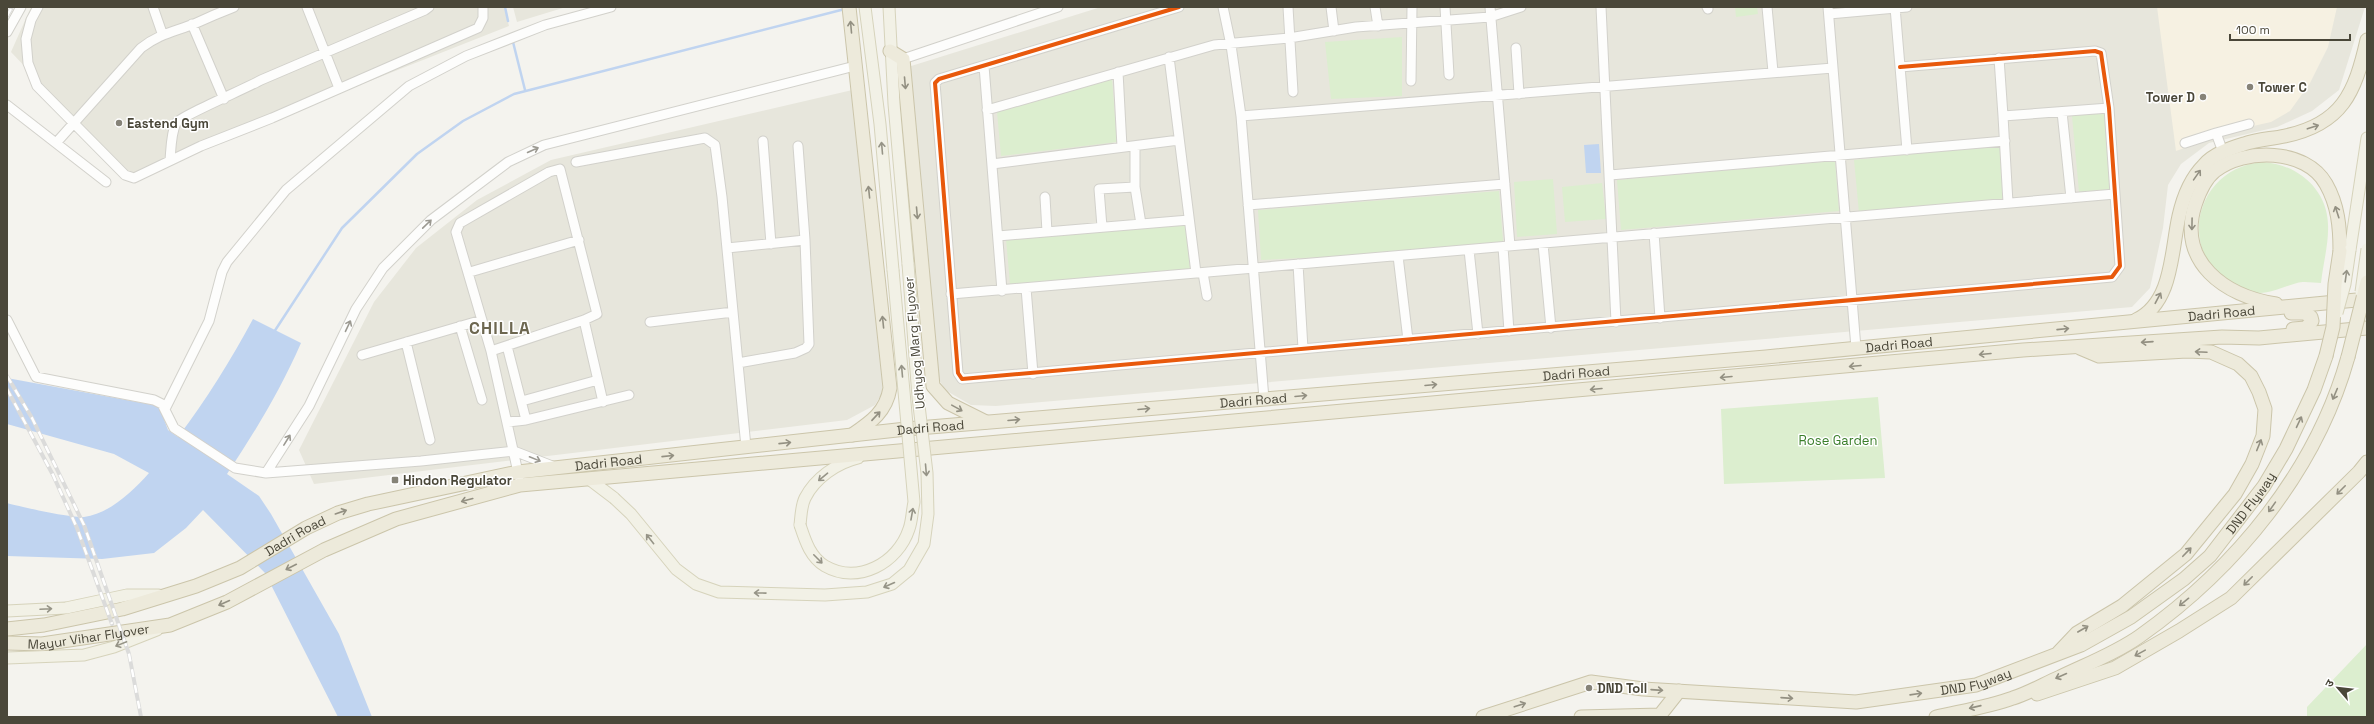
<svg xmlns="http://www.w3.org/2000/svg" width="2374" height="724" font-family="'Space Grotesk','Noto Sans Devanagari',sans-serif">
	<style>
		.residential { fill: #e7e6dc }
		.commercial { fill: #f6f1e2 }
		.green { fill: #dceecf }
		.water { fill: #c0d4f0 }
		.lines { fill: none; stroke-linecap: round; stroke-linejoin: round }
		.stream { stroke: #c0d4f0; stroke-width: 2.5 }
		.minor-casing { stroke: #d2d1cb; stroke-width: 11 }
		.major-casing { stroke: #d6d3bb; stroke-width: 13 }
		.highway-casing { stroke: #cbc5aa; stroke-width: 15 }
		.minor { stroke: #fdfdfc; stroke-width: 9 }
		.major { stroke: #f2f1e6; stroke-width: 11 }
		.highway { stroke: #edeadb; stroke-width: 13 }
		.rail-casing { stroke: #dbdbda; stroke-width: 4 }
		.rail { stroke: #fff; stroke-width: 2.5; stroke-dasharray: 8; stroke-linecap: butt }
		.major-bridge-casing { stroke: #d6d3bb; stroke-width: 13; stroke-linecap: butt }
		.highway-bridge-casing { stroke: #cbc5aa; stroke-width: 15; stroke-linecap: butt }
		.major-bridge { stroke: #f2f1e6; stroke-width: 11 }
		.highway-bridge { stroke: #edeadb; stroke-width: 13 }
		.cycleway-casing { stroke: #fff; stroke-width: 6 }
		.cycleway { stroke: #e8590c; stroke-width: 4 }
		.oneway { stroke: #939082 }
		.oneway2 { stroke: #969487 }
		.oneway3 { stroke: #9b9991 }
		.poi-dot { fill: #868378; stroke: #fff; stroke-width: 1.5 }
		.labels { text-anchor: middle; stroke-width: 3; stroke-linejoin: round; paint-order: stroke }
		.poi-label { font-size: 13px; font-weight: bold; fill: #4a4739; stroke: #fff; text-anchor: start }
		.street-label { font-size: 13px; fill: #4a4739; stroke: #fff }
		.park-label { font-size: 13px; fill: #3a7e2a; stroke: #fff }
		.district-label { font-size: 17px; font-weight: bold; letter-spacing: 1px; fill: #6d6750; stroke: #fff }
	</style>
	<rect width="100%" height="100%" fill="#f4f3ee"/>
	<path class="residential" d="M31,7H504L509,26L129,176L11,52Z
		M513,7H566L517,22Z
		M1101,7H2365L2339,90L2312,111L2277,127L2209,143L2181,164L2168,185L2163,228L2150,288L2132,307L996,406L971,405L945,390L935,372L908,67Z
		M861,88L893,375L875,405L847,420L314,484L299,450L374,302L416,248L477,200L551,160Z"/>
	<path class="commercial" d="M2157,7H2337L2328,47L2310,83L2290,111L2271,122L2231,131L2176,151Z"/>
	<path class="green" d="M1735,7H1757L1758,14L1736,17Z
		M1402,37V96L1331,99L1325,42Z
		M1112,79L1117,142L1001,156L997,112Z
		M2104,113L2112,189L2079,192L2072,116Z
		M2002,145L2007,198L1859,213L1854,160Z
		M1835,161L1839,211L1621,230L1617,180Z
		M2263,162C2297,164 2327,189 2328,224C2329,243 2323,264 2321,283C2314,283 2304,281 2297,283C2279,288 2266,297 2247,291C2174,268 2188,168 2263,162Z
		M1553,179L1557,234L1517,237L1514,182Z
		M1602,183L1606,219L1565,222L1562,187Z
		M1499,191L1503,241L1469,250L1261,260L1258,210Z
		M1186,223L1190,269L1010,284L1006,239Z
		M1878,397L1885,478L1724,484L1721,409Z
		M2367,644V717H2307V707Z"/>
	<path class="water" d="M1599,144L1601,173H1586L1584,145Z
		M253,319L301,343C281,389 255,432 227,474L259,496L271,514L339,634L372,717H338L265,573L203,510L186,528L154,553L102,559L7,556V503C21,507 71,518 84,517C109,514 133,491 149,473L114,454L7,424V378L159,406L168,430L178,437C206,400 231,360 253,319Z"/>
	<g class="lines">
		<path class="stream" d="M505,7L508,21
			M513,42L525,90
			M274,332L342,228L417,154L463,121L514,94L845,9"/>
		<defs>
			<path id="minor" d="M38,7L31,20L26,39L28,63L37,86L125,175L134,178L201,146L272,118L478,28L483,18V7
				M153,7L162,33
				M307,7L339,88
				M1179,7L939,79L935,83L958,373L962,379L2112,277L2120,266L2109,108L2101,53L2095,51L1900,67
				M1223,7L1231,45L1241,116L1264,399
				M1288,7L1293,92
				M1331,7L1334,31
				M1375,7L1378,26
				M1445,7L1449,75
				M1490,7L1510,246
				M1601,7L1616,322
				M1707,7L1708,9
				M1767,7L1773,72
				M1828,7L1856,348
				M1895,7L1907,150
				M1829,14L1907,7
				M192,24L224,99
				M7,32L21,7
				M1516,48L1519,94
				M1169,57L1196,273
				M1999,58L2003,116
				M903,59L1058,7
				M984,66L1002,291
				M1118,72L1122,147
				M1411,81L1412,7
				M7,105L106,182
				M987,110L1214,45L1289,38L1356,27L1490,17L1521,7
				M2062,112L2071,198
				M1241,116L1833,68
				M763,141L771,244
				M56,143L141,48C159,34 173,32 194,24C207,18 221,12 234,7
				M2185,143L2216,133
				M1135,147V187L1141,224
				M2223,152L2216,133L2249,124
				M170,160C171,149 171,133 176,123C181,116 247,88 261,80L425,10L429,7
				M576,162L705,138L715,145L722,197L746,447
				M992,164L1179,140
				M1610,175L2005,141
				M1045,197L1047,232
				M2008,203L2003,116L2109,108
				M1248,205L1505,184
				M1102,227L1099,189L1135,187
				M1654,233L1660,318
				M998,236L1189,220
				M1543,244L1551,328
				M1503,247L1509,331
				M727,248L805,240
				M1469,250L1478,334
				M1398,256L1408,340
				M1298,264L1303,349
				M470,272L579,240
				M1203,273L1207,296
				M1026,288L1033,374
				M951,294L2115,194
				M7,320L36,377L154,400L162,404L174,428L235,468L266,473L421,461L514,451L555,467
				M584,320L603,402
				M650,322L733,312
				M460,326L482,400
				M406,342L430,440
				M507,346L526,420
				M491,351L584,320L597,314L560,169L549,172L460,223L456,232L491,351L519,477
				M362,355L482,320
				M738,363L795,353L806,348L809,344L805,240L798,146
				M522,401L598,380
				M165,409L209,321L222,272L227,262L286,190L409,86L466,56L545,25L611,7
				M508,422L526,420L629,395
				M266,473L309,406L356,309L383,268L431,220L508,162L544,145L855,66"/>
			<path id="major" d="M865,7L880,124L893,270
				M889,7L894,104L908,264
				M2350,250L2367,138
				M589,479L614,498
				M800,525C801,517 801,506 805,498C815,478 837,463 858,458
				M7,611L66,608L127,595H159
				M7,658L84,655L114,647L157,630"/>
			<g id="highway">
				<path d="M849,7L890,388C886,412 871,422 852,435"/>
				<path d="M890,51L903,59L933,386L948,403L986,422"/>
				<path d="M2276,304C2225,296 2177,262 2195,205C2199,193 2205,179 2215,171C2244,148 2306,148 2326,184C2338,205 2340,227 2340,251"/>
				<path d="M2291,313H2305L2311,317L2312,321L2306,328L2293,329"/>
				<path d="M2136,320C2173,303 2171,251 2179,216C2183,198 2191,178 2204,165C2213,154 2231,148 2244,144C2258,139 2271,139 2285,136C2342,124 2355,93 2367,40"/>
				<path id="s1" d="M7,629L44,625L122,609L196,586L240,568L306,528L338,513L368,504L518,472L906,429L1766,357L2367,299"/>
				<path id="s2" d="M7,643L42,644L170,625L227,602L324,550L396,519L520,485L2023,350L2222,337L2259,338L2367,328"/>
				<path d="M2059,652L2077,633L2122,606L2186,554L2235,494L2252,464L2263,436L2265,409L2259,392L2251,376L2238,364L2211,352L2187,351L2099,356L2080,348"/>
				<path d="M2037,694L2115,668L2179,631L2231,598L2359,472L2367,462"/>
				<path id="s3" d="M1483,717L1591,682L1643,689L1856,702L1976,685L2081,645L2131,617L2184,579L2210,556L2264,486L2286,449L2314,390L2326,356"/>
				<path d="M1581,717L1660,715L1679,691"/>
				<path d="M1936,717C1962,711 1988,707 2013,698C2029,693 2044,684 2060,677C2087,664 2116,653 2140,636C2236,568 2316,471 2348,357"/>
			</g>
		</defs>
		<use href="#minor" class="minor-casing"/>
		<use href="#major" class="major-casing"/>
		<use href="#highway" class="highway-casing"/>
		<use href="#minor" class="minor"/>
		<use href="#major" class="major"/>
		<use href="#highway" class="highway"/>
		<defs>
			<path id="rail" d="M7,16L12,7
				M7,376L32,418L84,525L129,654L141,717
				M7,389L53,475L77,528L112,624"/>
		</defs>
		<use href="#rail" class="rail-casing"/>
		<use href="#rail" class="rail"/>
		<defs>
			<path id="major-bridge" d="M2361,292L2367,249
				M2337,313L2345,284L2350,250
				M614,498L631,514L676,569L696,584L719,592L825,595L867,592L892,584L909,570L924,544L928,514L927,473L918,397L908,264
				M800,525C805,540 810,557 825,566C858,585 898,563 909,529C912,521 912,511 914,502L893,270"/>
			<path id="highway-bridge" d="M2326,356L2333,327L2335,284L2340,251
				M2348,357L2367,282"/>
		</defs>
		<use href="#major-bridge" class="major-bridge-casing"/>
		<use href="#highway-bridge" class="highway-bridge-casing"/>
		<use href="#major-bridge" class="major-bridge"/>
		<use href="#highway-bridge" class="highway-bridge"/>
		<defs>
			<path id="cycleway" d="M1179,7L939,79L935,83L958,373L962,379L2112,277L2120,266L2109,108L2101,53L2095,51L1900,67"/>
		</defs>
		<use href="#cycleway" class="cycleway-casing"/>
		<use href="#cycleway" class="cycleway"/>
	</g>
	<defs><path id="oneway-shaft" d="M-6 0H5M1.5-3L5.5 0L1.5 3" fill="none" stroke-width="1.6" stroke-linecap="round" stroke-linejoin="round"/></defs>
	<g class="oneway">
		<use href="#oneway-shaft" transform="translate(851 27) rotate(-95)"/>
		<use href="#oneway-shaft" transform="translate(905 83) rotate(85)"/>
		<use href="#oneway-shaft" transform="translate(2313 127) rotate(-18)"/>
		<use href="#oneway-shaft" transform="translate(2197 175) rotate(-55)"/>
		<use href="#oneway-shaft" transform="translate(869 192) rotate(-96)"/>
		<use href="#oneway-shaft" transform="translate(2337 212) rotate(-108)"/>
		<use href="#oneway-shaft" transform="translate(917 213) rotate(85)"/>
		<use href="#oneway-shaft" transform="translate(2192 224) rotate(91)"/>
		<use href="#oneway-shaft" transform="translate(2158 298) rotate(-62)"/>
		<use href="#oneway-shaft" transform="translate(883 322) rotate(-96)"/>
		<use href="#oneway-shaft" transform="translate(2063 329) rotate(-6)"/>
		<use href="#oneway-shaft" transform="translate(2147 342) rotate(176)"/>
		<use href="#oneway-shaft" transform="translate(2201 352) rotate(-177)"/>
		<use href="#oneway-shaft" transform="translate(1985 354) rotate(175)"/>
		<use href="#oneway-shaft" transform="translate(1855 366) rotate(175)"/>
		<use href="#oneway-shaft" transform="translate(1726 377) rotate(175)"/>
		<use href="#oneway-shaft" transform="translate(1431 385) rotate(-5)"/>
		<use href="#oneway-shaft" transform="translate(1596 389) rotate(175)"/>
		<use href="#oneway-shaft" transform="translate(2335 394) rotate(113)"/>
		<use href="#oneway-shaft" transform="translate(1301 396) rotate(-5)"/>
		<use href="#oneway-shaft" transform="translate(957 408) rotate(29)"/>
		<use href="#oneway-shaft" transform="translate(1144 409) rotate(-5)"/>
		<use href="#oneway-shaft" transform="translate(876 416) rotate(-47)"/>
		<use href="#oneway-shaft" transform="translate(1014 420) rotate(-5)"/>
		<use href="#oneway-shaft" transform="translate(2299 422) rotate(-65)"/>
		<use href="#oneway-shaft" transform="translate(785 443) rotate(-6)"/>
		<use href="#oneway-shaft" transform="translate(2259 445) rotate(-68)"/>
		<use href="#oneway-shaft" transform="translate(668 456) rotate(-6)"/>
		<use href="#oneway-shaft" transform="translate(2341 490) rotate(135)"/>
		<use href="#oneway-shaft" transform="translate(467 500) rotate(165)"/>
		<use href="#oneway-shaft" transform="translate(2272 507) rotate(125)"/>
		<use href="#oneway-shaft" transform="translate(341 512) rotate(-19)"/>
		<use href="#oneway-shaft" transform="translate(2187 552) rotate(-46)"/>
		<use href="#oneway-shaft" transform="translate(291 567) rotate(153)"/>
		<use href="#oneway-shaft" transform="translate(2248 581) rotate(135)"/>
		<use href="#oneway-shaft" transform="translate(2184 602) rotate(141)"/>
		<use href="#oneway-shaft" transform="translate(224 603) rotate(156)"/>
		<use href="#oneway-shaft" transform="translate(2083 629) rotate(-30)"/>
		<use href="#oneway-shaft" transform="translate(2140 653) rotate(151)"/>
		<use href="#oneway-shaft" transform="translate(2061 676) rotate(156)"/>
		<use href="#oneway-shaft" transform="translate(1657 690) rotate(4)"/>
		<use href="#oneway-shaft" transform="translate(1916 694) rotate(-8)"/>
		<use href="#oneway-shaft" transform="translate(1787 698) rotate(4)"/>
		<use href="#oneway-shaft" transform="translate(1520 705) rotate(-18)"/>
		<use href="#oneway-shaft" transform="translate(1975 707) rotate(167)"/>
	</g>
	<g class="oneway2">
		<use href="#oneway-shaft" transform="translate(882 148) rotate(-95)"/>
		<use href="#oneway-shaft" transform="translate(2346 276) rotate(-82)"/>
		<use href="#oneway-shaft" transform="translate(902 371) rotate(-95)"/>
		<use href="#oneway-shaft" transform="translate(926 470) rotate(85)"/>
		<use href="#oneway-shaft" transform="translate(823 477) rotate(140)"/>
		<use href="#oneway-shaft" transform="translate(912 514) rotate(-80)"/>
		<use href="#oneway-shaft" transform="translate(650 539) rotate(-128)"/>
		<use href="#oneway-shaft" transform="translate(818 559) rotate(45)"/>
		<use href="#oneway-shaft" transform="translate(889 585) rotate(156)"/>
		<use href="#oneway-shaft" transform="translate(760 593) rotate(-179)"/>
		<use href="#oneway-shaft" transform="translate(46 609) rotate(-3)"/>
		<use href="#oneway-shaft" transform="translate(121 644) rotate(158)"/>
	</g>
	<g class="oneway3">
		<use href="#oneway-shaft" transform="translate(533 150) rotate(-24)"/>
		<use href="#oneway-shaft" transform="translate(427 224) rotate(-44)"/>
		<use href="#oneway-shaft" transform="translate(348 326) rotate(-65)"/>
		<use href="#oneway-shaft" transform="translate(287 440) rotate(-58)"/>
		<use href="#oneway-shaft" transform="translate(535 459) rotate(22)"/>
	</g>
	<g class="poi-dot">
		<circle cx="2250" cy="87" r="4"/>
		<circle cx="2203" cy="97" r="4"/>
		<circle cx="119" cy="123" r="4"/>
		<rect x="391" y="476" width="8" height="8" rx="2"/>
		<circle cx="1589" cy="688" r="4"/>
	</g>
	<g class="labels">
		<g class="poi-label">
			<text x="2258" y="92">Tower C</text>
			<text x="2195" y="102" text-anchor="end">Tower D</text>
			<text x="127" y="128">Eastend Gym</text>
			<text x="403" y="485">Hindon Regulator</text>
			<text x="1597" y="693">DND Toll</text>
		</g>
		<g class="street-label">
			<text dy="5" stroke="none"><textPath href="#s1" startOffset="2250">Dadri Road</textPath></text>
			<text transform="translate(914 343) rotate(-95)" y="5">Udhyog Marg Flyover</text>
			<text dy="5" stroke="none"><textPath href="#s1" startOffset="1926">Dadri Road</textPath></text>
			<text dy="5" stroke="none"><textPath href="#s1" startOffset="1602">Dadri Road</textPath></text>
			<text dy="5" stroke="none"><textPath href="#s1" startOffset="1278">Dadri Road</textPath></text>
			<text dy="5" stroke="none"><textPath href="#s1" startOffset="954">Dadri Road</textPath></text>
			<text dy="5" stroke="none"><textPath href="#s1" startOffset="630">Dadri Road</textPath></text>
			<text dy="5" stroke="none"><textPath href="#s3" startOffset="837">DND Flyway</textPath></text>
			<text dy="5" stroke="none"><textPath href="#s1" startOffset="306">Dadri Road</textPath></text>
			<text dy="5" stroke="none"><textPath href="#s2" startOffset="82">Mayur Vihar Flyover</textPath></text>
			<text dy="5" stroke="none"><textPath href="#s3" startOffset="501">DND Flyway</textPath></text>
		</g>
		<g class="park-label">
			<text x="1838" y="445">Rose Garden</text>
		</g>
		<g class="district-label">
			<text x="500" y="334">CHILLA</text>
		</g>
	</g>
	<rect width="2374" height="724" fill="none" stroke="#4a4739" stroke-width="16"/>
	<g transform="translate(2338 688) rotate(298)" stroke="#ffffff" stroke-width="3" paint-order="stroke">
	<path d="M0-3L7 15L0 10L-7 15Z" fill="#4a4739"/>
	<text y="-6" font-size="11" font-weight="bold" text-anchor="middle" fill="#4a4739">उ</text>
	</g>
	<path d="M2230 34v6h120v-6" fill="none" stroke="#4a4739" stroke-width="2"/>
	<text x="2236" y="34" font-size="12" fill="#4a4739" stroke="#ffffff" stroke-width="3" paint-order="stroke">100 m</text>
</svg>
